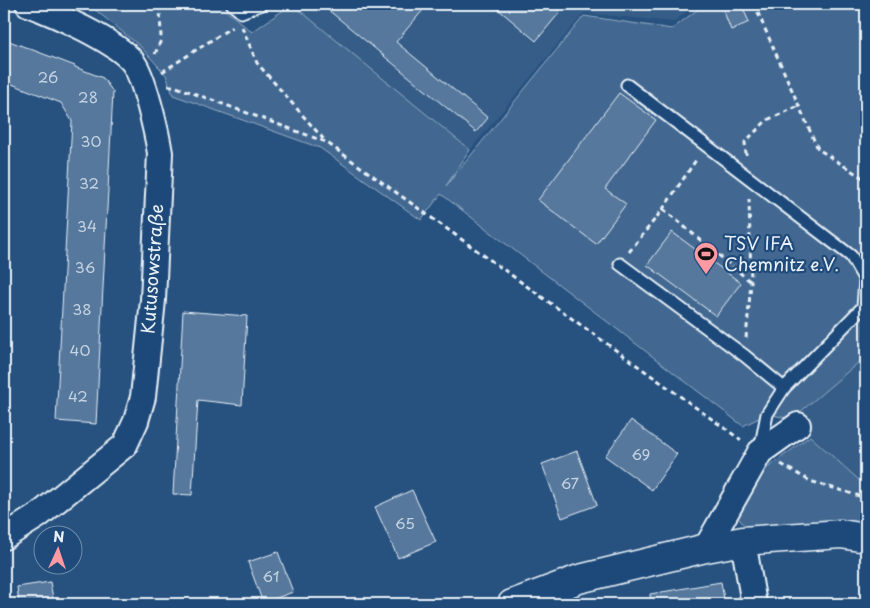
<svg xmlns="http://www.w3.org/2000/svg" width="870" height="608" font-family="'Playpen Sans',sans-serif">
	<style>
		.built { fill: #355d88 }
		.green { fill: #436891; stroke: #96acc4 }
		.building { fill: #57789d; stroke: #e8f1f8 }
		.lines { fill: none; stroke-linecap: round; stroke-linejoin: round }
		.lane-casing { stroke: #e8f1f8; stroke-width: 15 }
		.street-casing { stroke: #e8f1f8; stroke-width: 28 }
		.secondary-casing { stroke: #e8f1f8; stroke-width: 31 }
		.path { stroke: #e8f1f8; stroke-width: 3; stroke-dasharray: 5 4; stroke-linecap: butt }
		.lane { stroke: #1f4a7a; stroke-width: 11 }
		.street { stroke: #1f4a7a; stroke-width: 24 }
		.secondary { stroke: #1f4a7a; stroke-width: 28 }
		.labels { text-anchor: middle; stroke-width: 4.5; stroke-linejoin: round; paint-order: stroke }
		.number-label { font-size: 15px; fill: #c4d3e1 }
		.poi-label { font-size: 18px; fill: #e8f1f8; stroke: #1f4a7a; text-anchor: start }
		.street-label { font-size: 18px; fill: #e8f1f8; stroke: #1f4a7a }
	</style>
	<rect width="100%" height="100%" fill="#27517f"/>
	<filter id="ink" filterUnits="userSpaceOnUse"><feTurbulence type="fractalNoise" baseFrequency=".02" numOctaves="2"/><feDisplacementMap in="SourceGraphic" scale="10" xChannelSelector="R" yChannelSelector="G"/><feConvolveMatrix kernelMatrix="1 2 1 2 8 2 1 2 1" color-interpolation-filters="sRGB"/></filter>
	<g filter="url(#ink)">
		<path class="built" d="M292,4H695L674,22L584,13L470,150Z
			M866,356V482L859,480L792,419Z"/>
		<path class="green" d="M88,4H218L252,32L292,4L470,150L446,186L584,16L672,29L705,4H866V356L792,419L767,414L743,426L441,194L421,220L320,148L173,95L166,75L141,47Z
			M810,436L859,480L866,482V530L752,535L735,514L758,475Z"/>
		<path class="building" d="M321,4H428L396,42L488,118L476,132Z
			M492,4H551L560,12L536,41Z
			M721,4H741L749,22L731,30Z
			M4,39L75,66V67L103,78L113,92L96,424L56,421L72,121L61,103L4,81Z
			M619,93L656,120L605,189L626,204L596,244L538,200Z
			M672,232L741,283L716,316L647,265Z
			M183,311L247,316L242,405L198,400L192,495L173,494Z
			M631,420L677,454L652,490L605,456Z
			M577,451L597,505L562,518L542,464Z
			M412,490L436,542L398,558L375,507Z
			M278,552L293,592L263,603L248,562Z
			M50,582L54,604H19L17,587Z
			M721,582L725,604H651L650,594Z"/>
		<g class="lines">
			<defs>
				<path id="lane" d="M232,4L241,12L262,4
					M627,85L851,256L865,280L863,307L784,388L767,414L760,450
					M620,264L745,356L784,388"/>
				<path id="street" d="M4,537L39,515L125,445L136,421L143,397L153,300L160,153C157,134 144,75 132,61C114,40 55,14 28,4
					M743,541L754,604
					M706,548L760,452L798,425"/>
				<path id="secondary" d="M512,604L579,579L706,548L743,541L841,534L866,538"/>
			</defs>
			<use href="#lane" class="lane-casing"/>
			<use href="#street" class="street-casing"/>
			<use href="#secondary" class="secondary-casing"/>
			<path class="path" d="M754,4L818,149L866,180
				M242,27L257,63L326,142
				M155,54L161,40L160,4
				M162,72L232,27
				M168,86H174L326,142L741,440
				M746,155L745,142L767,120L799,106
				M663,209L751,282
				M629,252L663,209L696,160
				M746,338L751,283L749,199
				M781,464L810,481L866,498"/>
			<use href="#lane" class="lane"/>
			<use href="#street" class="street"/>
			<use href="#secondary" class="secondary"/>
		</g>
	</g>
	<defs>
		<symbol id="stadium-pin" viewBox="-11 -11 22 30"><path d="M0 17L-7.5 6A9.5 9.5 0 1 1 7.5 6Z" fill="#ff9aa2" stroke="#1f4a7a"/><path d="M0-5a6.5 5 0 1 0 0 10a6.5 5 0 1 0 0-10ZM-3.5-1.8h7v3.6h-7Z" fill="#111"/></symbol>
	</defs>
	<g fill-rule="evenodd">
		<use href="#stadium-pin" x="692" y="240" width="28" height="38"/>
	</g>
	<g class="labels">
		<g class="number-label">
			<text x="48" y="83">26</text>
			<text x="88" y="103">28</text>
			<text x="91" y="147">30</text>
			<text x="89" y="189">32</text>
			<text x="87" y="232">34</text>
			<text x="85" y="273">36</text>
			<text x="82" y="315">38</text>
			<text x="80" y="356">40</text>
			<text x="78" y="402">42</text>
			<text x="641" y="460">69</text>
			<text x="570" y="489">67</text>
			<text x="405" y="529">65</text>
			<text x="271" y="582">61</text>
		</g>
		<g class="poi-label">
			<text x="724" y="250">TSV IFA<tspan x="724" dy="21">Chemnitz e.V.</tspan></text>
		</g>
		<g class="street-label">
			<text transform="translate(153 269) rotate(-86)" y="6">Kutusowstraße</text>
		</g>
	</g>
	<rect width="870" height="608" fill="none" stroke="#1f4a7a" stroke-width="20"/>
	<rect x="10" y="10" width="850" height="588" fill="none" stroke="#e8f1f8" stroke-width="2" filter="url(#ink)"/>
	<g transform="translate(58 550) rotate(3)"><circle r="24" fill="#1f4a7a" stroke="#6f8dac"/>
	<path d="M0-4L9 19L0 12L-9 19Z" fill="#ff9aa2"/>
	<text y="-8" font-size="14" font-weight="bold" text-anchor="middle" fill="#e8f1f8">N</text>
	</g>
</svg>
